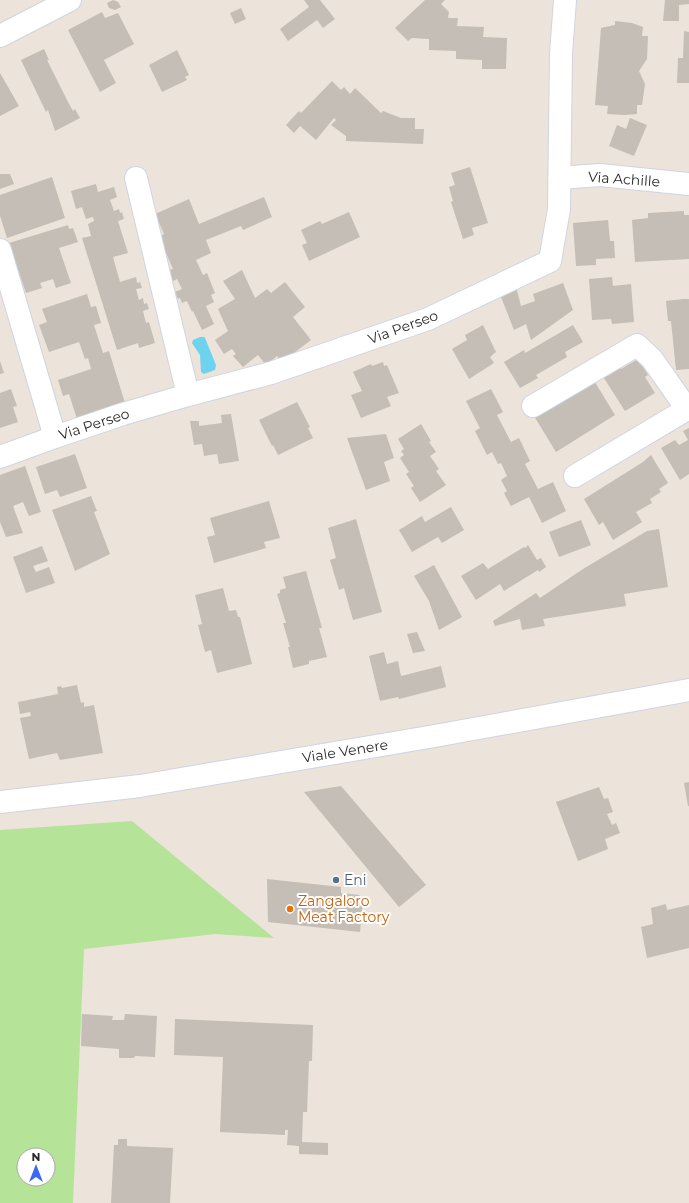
<svg xmlns="http://www.w3.org/2000/svg" width="689" height="1203" font-family="Montserrat,sans-serif">
	<style>
		.green { fill: #b5e397; fill-rule: evenodd }
		.water { fill: #6dd3ee }
		.building { fill: #c4beb6 }
		.lines { fill: none; stroke-linecap: round; stroke-linejoin: round }
		.minor-casing { stroke: #d0d4e2; stroke-width: 24 }
		.tertiary-casing { stroke: #d0d4e2; stroke-width: 24 }
		.minor { stroke: #fff; stroke-width: 22 }
		.tertiary { stroke: #fff; stroke-width: 22 }
		.service-dot { fill: #5c6f8a; stroke: #fff; stroke-width: 1.5 }
		.food-dot { fill: #e8710a; stroke: #fff; stroke-width: 1.5 }
		.labels { text-anchor: middle; stroke-width: 4; stroke-linejoin: round; paint-order: stroke }
		.street-label { font-size: 14px; fill: #292929; stroke: #fff }
		.service-label { font-size: 14px; fill: #4e5e75; stroke: #fff; text-anchor: start }
		.food-label { font-size: 14px; fill: #c56008; stroke: #fff; text-anchor: start }
	</style>
	<rect width="100%" height="100%" fill="#ece3db"/>
	<path class="green" d="M132,821L274,938L215,934L84,949L73,1203H0V830ZM24,1155H48V1179H24Z"/>
	<path class="water" d="M200,337H204L205,338L216,365L215,370L204,374L201,372L200,355L192,343L193,340Z"/>
	<path class="building" d="M113,0L118,2L121,7L115,10L109,8L107,3Z
		M304,0H320L335,19L323,28L317,20L288,41L280,29L309,7Z
		M425,0H445L441,4L449,12L448,18H458L457,26L484,27L483,37L507,38L506,69H482V60L456,59V51L429,50V39L412,38L408,41L395,28Z
		M665,0H689V4L679,5V21H663Z
		M241,8L246,19L235,24L230,13Z
		M102,12L105,18L118,13L134,44L104,60L116,83L100,92L68,30Z
		M615,21L632,23L643,27L642,36H648L647,59L639,71L645,84L642,105H637V114L625,115L607,114L608,106L595,105L601,28L615,25Z
		M684,31L689,32V83H677L678,58H683Z
		M44,49L49,60H47L68,102L73,111L75,109L80,118L55,131L48,110L46,112L21,60Z
		M177,50L189,75L185,77L187,80L162,92L149,65Z
		M0,73L19,106L0,116Z
		M332,81L341,90L344,87L350,94L355,88L381,113L383,111L401,118H415V129H424L423,144L346,141V136L331,125L336,120L334,118L316,140L300,126L294,133L286,125L299,111L301,113Z
		M630,118L647,125L634,156L609,146L617,125L626,129Z
		M470,167L488,223L472,228L474,235L463,239L451,202L453,201L449,187L455,185L451,173Z
		M0,174H10L14,184L0,189Z
		M52,177L65,218L7,238L0,216V195Z
		M96,184L98,192L114,187L117,197L110,200L114,211L119,209L120,213L122,212L124,219L118,221L128,253L113,257L120,282L136,277L137,283L140,282L142,288L136,289L139,300L143,298L144,304L147,303L149,309L143,311L146,323L149,322L155,343L139,348L138,343L117,350L82,238L91,236L88,224L94,221L93,217L86,219L82,207L76,209L71,191Z
		M264,197L272,217L243,230L241,226L206,240L211,253L196,260L203,275L207,273L215,293L211,295L214,302L206,306L214,324L202,330L193,311L192,312L187,301L182,303L180,298L178,299L175,292L182,289L177,279L173,281L166,271L173,269L159,237L164,234L155,214L189,199L199,224Z
		M684,211V215H689V259L635,262L632,220L648,218V213Z
		M349,212L360,237L309,261L302,245L307,243L301,230L320,221L322,224Z
		M608,220L610,241H614L615,258L596,259V265L576,266L573,223Z
		M68,225L69,229L73,228L78,242L59,248L71,283L56,288L53,279L40,283L42,288L26,293L9,243Z
		M242,270L255,298L267,289L271,293L285,282L305,307L293,317L311,340L282,362L277,356L266,365L258,355L243,367L233,356L236,354L232,349L224,354L215,340L228,331L218,309L235,299L223,281Z
		M612,277L613,286L631,284L634,322L612,324L611,319L592,320L589,279Z
		M563,283L573,310L531,340L526,324L514,330L501,297L517,290L521,306L535,301L533,294Z
		M87,294L91,307L96,306L101,323L94,325L103,353L109,351L125,403L77,419L69,394L63,396L58,380L91,369L88,358L85,359L79,342L49,352L39,325L47,322L42,309Z
		M683,299H689V369L676,370L671,321H668L666,301Z
		M483,325L496,352L490,357L494,363L469,379L452,349L467,340L465,335Z
		M573,325L583,342L565,352L567,357L536,375L538,378L520,388L504,362L524,350L525,353Z
		M638,359L648,375L645,377L655,393L625,411L602,375L618,364L621,369Z
		M0,361L4,373L0,374Z
		M383,362L384,366L387,365L399,393L387,397L391,406L361,418L351,395L362,391L353,372L371,364L372,366Z
		M593,379L615,415L556,452L534,416L549,406L551,409L579,391Z
		M11,389L17,406L13,407L18,422L0,428V393Z
		M491,389L503,412L497,415L511,442L519,438L530,461L525,464L538,489L553,482L566,511L542,523L529,497L511,506L504,493L507,491L501,480L507,476L501,463L498,464L492,452L487,455L475,431L480,428L466,401Z
		M297,402L310,427L308,428L313,438L278,455L273,445L272,446L259,420Z
		M231,414L239,461L219,464L217,454L204,456L202,444L194,445L190,421H199V426L222,423L221,415Z
		M421,424L431,441L429,442L436,452L430,456L439,469L436,471L446,485L420,502L411,488L414,486L406,474L409,472L400,458L404,455L401,451L404,449L398,439Z
		M689,428V474L680,480L661,448L675,440L679,445L688,440L683,431Z
		M386,434L394,458L384,462L390,481L366,490L347,438Z
		M75,454L87,488L60,497L57,490L45,494L36,467Z
		M651,455L668,483L659,489L661,492L650,499L652,503L636,512L642,522L613,540L603,522L599,525L584,499L643,462Z
		M25,466L41,512L29,516L23,502L13,506L23,533L6,537L0,522V475Z
		M91,496L97,511L94,512L110,554L75,571L52,510Z
		M269,501L280,538L264,542L266,548L214,563L207,537L215,535L210,518Z
		M451,507L464,530L442,543L438,537L412,552L399,530L422,516L425,522Z
		M356,519L382,612L353,620L344,588L339,590L330,560L336,558L328,528Z
		M581,520L591,545L559,557L549,532Z
		M659,529L668,587L624,594L626,606L543,619L545,626L522,630L520,619L495,626L493,621L536,593L540,598L583,569L647,531Z
		M528,545L537,560L541,558L546,567L539,572L538,570L504,591L500,584L476,600L461,576L483,563L488,569L524,547L525,548Z
		M42,546L48,561L33,566L36,572L49,567L55,583L26,593L13,557Z
		M434,565L462,617L439,630L429,601L414,576Z
		M306,571L322,628H319L327,657L309,661V664L293,668L288,647H290L283,623H286L277,594L280,593V590L286,588L283,577Z
		M223,588L229,611L236,610L238,617H240L252,664L217,673L211,650L205,652L198,625L202,624L195,595Z
		M417,632L425,651L413,653L407,634Z
		M384,652L387,664L398,661L401,676L441,666L446,687L399,699L398,697L380,701L369,656Z
		M77,685L81,703L84,702V707L94,705L103,753L60,760L57,753L29,759L20,718L31,716L30,712L20,714L18,702L58,694L57,687L61,686L62,688Z
		M689,782V806H688L684,783Z
		M341,786L426,885L399,907L304,792Z
		M599,787L604,799L608,798L613,812L607,814L612,825L616,823L620,833L605,839L608,849L578,861L556,802Z
		M267,879L341,887V893L359,895L363,900L360,932L268,922Z
		M666,904L667,910L689,905V948L647,958L641,927L653,924L651,908Z
		M82,1014L113,1016L112,1020H124L125,1014L157,1016L155,1057L135,1056L134,1058H119V1049L81,1046Z
		M175,1019L313,1025L312,1061H309L307,1112H303L302,1142L328,1143V1155L299,1154V1146L287,1145L288,1130H285V1135L220,1132L223,1057L174,1055Z
		M118,1139H127V1146L173,1148L170,1203H111L114,1145H118Z"/>
	<g class="lines">
		<defs>
			<path id="minor" d="M0,36L70,0
				M136,178L188,395
				M559,178L600,175L689,184
				M0,250L55,437
				M533,406L637,345L652,359L687,409
				M0,457L55,437L123,414L188,395L271,373L428,319L550,261L559,209L561,54L565,0
				M575,476L689,408"/>
			<path id="tertiary" d="M0,802L140,786L429,737L689,690"/>
		</defs>
		<use href="#minor" class="minor-casing"/>
		<use href="#tertiary" class="tertiary-casing"/>
		<use href="#minor" class="minor"/>
		<use href="#tertiary" class="tertiary"/>
	</g>
	<circle class="service-dot" cx="336" cy="880" r="4"/>
	<circle class="food-dot" cx="290" cy="909" r="4"/>
	<g class="labels">
		<g class="street-label">
			<text transform="translate(624 179) rotate(4)" y="5">Via Achille</text>
			<text transform="translate(403 327) rotate(-20)" y="5">Via Perseo</text>
			<text transform="translate(94 424) rotate(-18)" y="5">Via Perseo</text>
			<text transform="translate(345 751) rotate(-9)" y="5">Viale Venere</text>
		</g>
		<g class="service-label">
			<text x="344" y="885">Eni</text>
		</g>
		<g class="food-label">
			<text x="298" y="906">Zangaloro<tspan x="298" dy="16">Meat Factory</tspan></text>
		</g>
	</g>
	<g transform="translate(36 1167)"><circle r="19" fill="#ffffff" stroke="#a9a9a9"/>
	<path d="M0-3L7 15L0 10L-7 15Z" fill="#3a68fa"/>
	<text y="-6" font-size="11" font-weight="bold" text-anchor="middle" fill="#292929">N</text>
	</g>
</svg>
